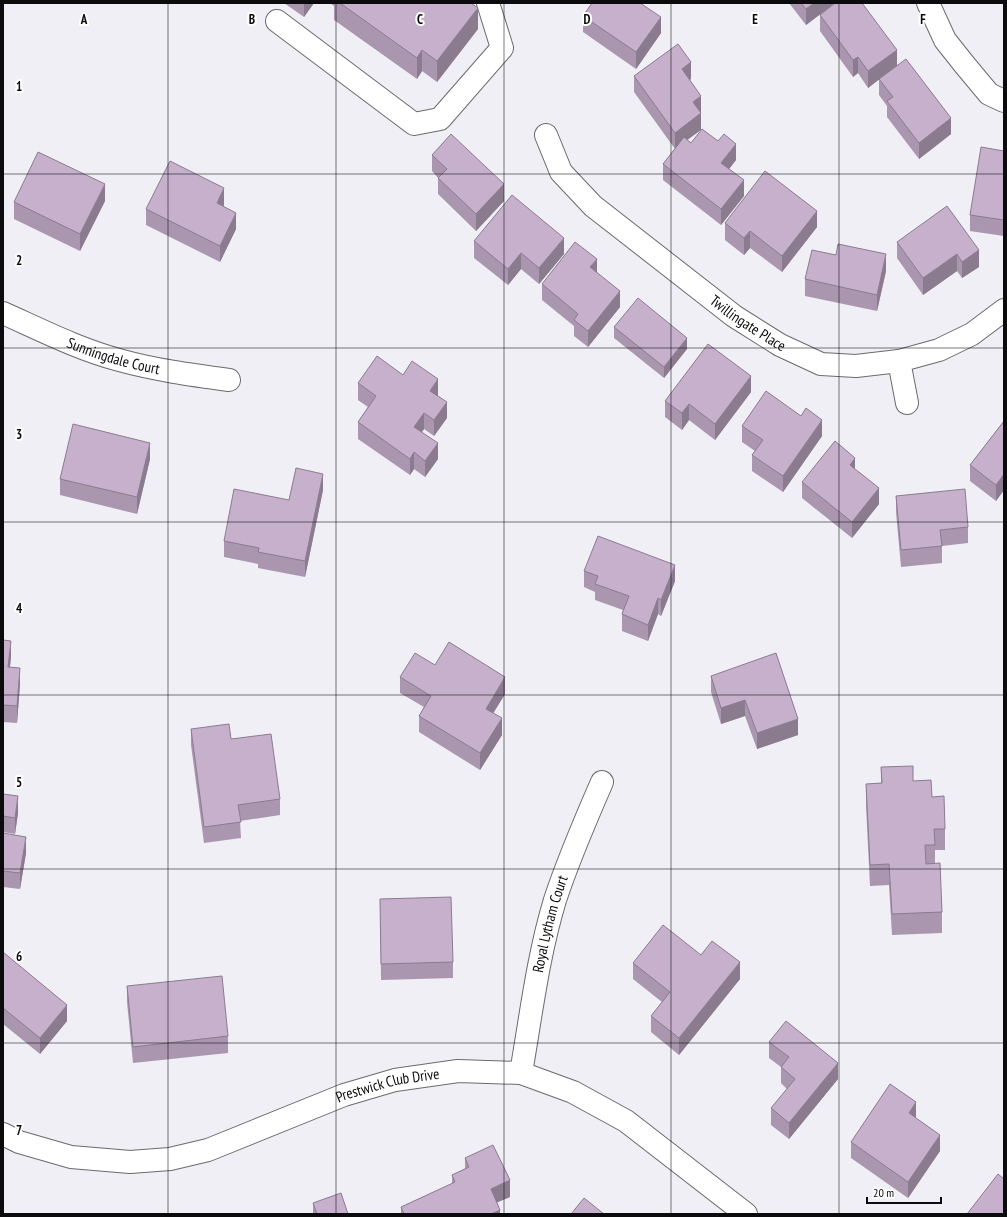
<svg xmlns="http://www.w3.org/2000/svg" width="1007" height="1217" font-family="'PT Sans Narrow',sans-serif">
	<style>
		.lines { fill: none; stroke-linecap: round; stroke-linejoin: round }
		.street-casing { stroke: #6a6a6f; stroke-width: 24 }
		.street { stroke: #fff; stroke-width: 22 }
		.wall { fill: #aa97af }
		.shaded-wall { fill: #8b7b8f }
		.building { fill: #c6b0cc; stroke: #8b7b8f }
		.grid { fill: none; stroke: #0b0b0d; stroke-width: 1; stroke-opacity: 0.55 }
		.labels { text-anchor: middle; stroke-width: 4; stroke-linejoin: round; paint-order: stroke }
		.street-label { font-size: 15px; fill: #0b0b0d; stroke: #fff }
		.grid-label { font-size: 13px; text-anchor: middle; font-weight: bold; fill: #0b0b0d; stroke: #fff; stroke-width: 4; stroke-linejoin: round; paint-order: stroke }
	</style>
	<rect width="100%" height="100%" fill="#efeff5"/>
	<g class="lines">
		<defs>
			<g id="street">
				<path d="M928,3L945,40L964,64L989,94L1004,101"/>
				<path d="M277,21L414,124L440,119L502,48L488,3"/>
				<path id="s1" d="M546,135L561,172L593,206L734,316L780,345L821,364L856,366L899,361L939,350L972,334L1004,310"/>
				<path id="s2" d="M3,313C41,330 78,349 119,360C155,370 192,375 229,380"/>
				<path d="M899,361L907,403"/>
				<path id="s3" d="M521,1073C531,1015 538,956 555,900C568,860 585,821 602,782"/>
				<path id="s4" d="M3,1134L19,1142L71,1157L130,1162L170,1159L208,1150L344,1095L395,1080L458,1071L521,1073L573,1092L626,1121L746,1214"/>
			</g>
		</defs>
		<use href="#street" class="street-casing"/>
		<use href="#street" class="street"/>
	</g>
	<path class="wall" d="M284,3H314L304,17Z
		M330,3H471L478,29L437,82L422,71L417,79L334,20V6Z
		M789,3H835L806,25Z
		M820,15L897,66L951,134L919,159L887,117V106L879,95V79L868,88L858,73L853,77L820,31Z
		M583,16L661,33L636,69L583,32Z
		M634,76L691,79L690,80L701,112L687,140L691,143L736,160L729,169L744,196L721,225L663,180V164L675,149L634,92Z
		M1004,151V236L970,231V215Z
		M432,155L504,201L476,231L438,194V178L432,171Z
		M105,201L80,251L14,219V202Z
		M224,205L223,206L236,229L220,262L146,225V209Z
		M725,223L817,227L782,272L750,248L744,255L725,240Z
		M474,241L564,254L539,284L521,269L508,285L474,258Z
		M897,242L979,250V267L962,278L957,271L923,295L897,258Z
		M886,271L877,311L805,296V279Z
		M597,272L620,307L588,347L574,336V326L542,300V284Z
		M614,327L687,349L664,378L614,338Z
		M403,375L438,396L447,418L434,436L424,429L422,432L438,459L425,477L414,469L410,475L358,439V422L368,407L358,400V383Z
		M751,392L715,440L689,420L682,430L665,417V401Z
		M1004,421V490L996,501L970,481V465Z
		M742,426L822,436L783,492L752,471V455L755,451L742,442Z
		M150,459L137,514L60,495V479Z
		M855,469L879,504L852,538L802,498V482Z
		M323,490L305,577L258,568V564L224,557V541L289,500Z
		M896,496L968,527V543L942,546V563L901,567L896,512Z
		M584,571L675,581L661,616L658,614L648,641L622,631V614L623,610L595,600V592L584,587Z
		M3,640L11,657L10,667L20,684L17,723L3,722Z
		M435,665L505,694L493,713L502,735L480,770L419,732V716L424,707L400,693V677Z
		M711,676L798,735L757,749L745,716L721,724L711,692Z
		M191,729L231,739L280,799V815L240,821L241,838L204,843L191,745Z
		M881,767L913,781L932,797L945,829V850H935V863L942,912V933L892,935L889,885L870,886L866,805V784L881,783Z
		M3,794L18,813L15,834L3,832V833L26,853L20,889L3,887Z
		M380,899L453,962V978L381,980Z
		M3,952L67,1021L40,1054L3,1024Z
		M701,955L740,979L679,1055L651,1032V1016L662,1002L633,979V963Z
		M127,986L228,1036V1053L133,1063L127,1002Z
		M769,1042L838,1079L789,1139L771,1125V1108L787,1089L781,1083V1067L769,1058Z
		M916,1118L940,1151L908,1198L851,1158V1142Z
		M465,1158L510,1197L497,1202L500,1214H401V1207L452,1184V1175L465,1169Z
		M313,1203L348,1214H313Z"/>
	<path class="shaded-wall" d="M304,3H314L304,17Z
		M814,3H835L806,25V9Z
		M478,8V29L437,82V61Z
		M661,17V33L636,69V52Z
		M422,50V71L417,79V58Z
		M897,50V66L868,88V71Z
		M858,57V73L853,77V60Z
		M691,62V79L682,85V69Z
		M701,96V112L693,118V102Z
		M701,113V130L675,149V133Z
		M951,118V134L919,159V143Z
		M736,144V160L721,179V163Z
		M744,180V196L721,225V209Z
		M105,184V201L80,251V234Z
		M504,184V201L476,231V214Z
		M224,188V205L217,219V203Z
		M817,211V227L782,272V256Z
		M236,213V229L220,262V246Z
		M750,231V248L744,255V238Z
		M564,238V254L539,284V268Z
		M979,250V267L962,278V262Z
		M521,253V269L508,285V269Z
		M886,254V271L877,311V295Z
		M957,254V271L923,295V278Z
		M597,259V276L590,267Z
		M620,291V307L588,347V331Z
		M687,338V349L664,378V367Z
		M751,376V392L715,440V424Z
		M438,379V396L430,407V391Z
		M447,402V418L434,436V420Z
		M689,404V420L682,430V413Z
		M424,413V429L414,443V427Z
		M822,420V436L783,492V476Z
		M150,443V459L137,514V497Z
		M438,443V459L425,477V461Z
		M414,452V469L410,475V459Z
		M855,458V474L850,465Z
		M323,474V490L305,577V561Z
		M1004,474V490L996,501V485Z
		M879,488V504L852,538V522Z
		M675,565V581L661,616V600Z
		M658,598V614L648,641V625Z
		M11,641V657L8,683V667Z
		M20,668V684L17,723V706Z
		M505,677V694L486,725V709Z
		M745,700V716L721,724V708Z
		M502,718V735L480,770V753Z
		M798,719V735L757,749V733Z
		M18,796V813L15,834V818Z
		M26,837V853L20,889V873Z
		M740,962V979L679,1055V1038Z
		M67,1005V1021L40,1054V1038Z
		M838,1063V1079L789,1139V1123Z
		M916,1102V1118L909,1113Z
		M940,1135V1151L908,1198V1182Z
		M510,1180V1197L491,1205V1189Z
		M500,1210V1214H491Z"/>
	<path class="building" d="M340,3H471L478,8L437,61L422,50L417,58Z
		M592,3H640L661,17L636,52L583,16Z
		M801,3H814L806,9Z
		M835,3H862L897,50L868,71L858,57L853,60L820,15Z
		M678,44L691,62L682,69L701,96L693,102L701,113L675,133L634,76Z
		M906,59L951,118L919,143L887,101L893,97L879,79Z
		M702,129L718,141L724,134L736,144L721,163L744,180L721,209L663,164L684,137L691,143Z
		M451,134L504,184L476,214L438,178L447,169L432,155Z
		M981,147L1004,151V220L970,215Z
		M38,152L105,184L80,234L14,202Z
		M170,161L224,188L217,203L236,213L220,246L146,209Z
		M765,171L817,211L782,256L750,231L744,238L725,223Z
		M512,195L564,238L539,268L521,253L508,269L474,241Z
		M947,206L979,250L962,262L957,254L923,278L897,242Z
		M575,242L597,259L590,267L620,291L588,331L574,320L578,314L542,284Z
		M838,244L886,254L877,295L805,279L812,250L836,255Z
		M638,298L687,338L664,367L614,327Z
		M708,344L751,376L715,424L689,404L682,413L665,401Z
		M377,356L403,375L412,361L438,379L430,391L447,402L434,420L424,413L414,427L438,443L425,461L414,452L410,459L358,422L376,396L358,383Z
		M766,391L801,416L806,408L822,420L783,476L752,455L763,440L742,426Z
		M1004,421V474L996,485L970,465Z
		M73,424L150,443L137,497L60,479Z
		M835,441L855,458L850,465L879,488L852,522L802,482Z
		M296,468L323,474L305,561L258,552L259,548L224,541L234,489L289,500Z
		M965,489L968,527L940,530L942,546L901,550L896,496Z
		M598,536L675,565L661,600L658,598L648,625L622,614L629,596L595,584L598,576L584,571Z
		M3,640L11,641L8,667L20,668L17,706L3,705Z
		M449,642L505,677L486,709L502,718L480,753L419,716L431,696L400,677L415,653L435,665Z
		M776,653L798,719L757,733L745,700L721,708L711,676Z
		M229,724L231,739L271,734L280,799L238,805L241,822L204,827L191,729Z
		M913,766V781L931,780L932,797L944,796L945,829H934L935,845H925L926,864L940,863L942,912L892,914L889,864L870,865L866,784L882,783L881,767Z
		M3,794L18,796L15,818L3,816V818Z
		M3,833L26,837L20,873L3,871Z
		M451,897L453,962L381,964L380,899Z
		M663,925L701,955L712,941L740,962L679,1038L651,1016L670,992L633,963Z
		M3,952L67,1005L40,1038L3,1008Z
		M222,976L228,1036L133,1047L127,986Z
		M786,1021L838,1063L789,1123L771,1108L795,1079L781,1067L789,1057L769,1042Z
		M890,1084L916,1102L909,1113L940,1135L908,1182L851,1142Z
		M493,1145L510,1180L491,1189L500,1210L491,1214H404L401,1207L455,1182L452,1175L469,1167L465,1158Z
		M998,1174L1004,1179V1214H967Z
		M341,1193L348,1214H317L313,1203Z
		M584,1198L604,1214H571Z"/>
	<path class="grid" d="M168,3V1214M336,3V1214M504,3V1214M671,3V1214M839,3V1214M3,174H1004M3,348H1004M3,522H1004M3,695H1004M3,869H1004M3,1043H1004"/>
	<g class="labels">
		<g class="street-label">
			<text dy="5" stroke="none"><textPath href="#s1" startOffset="281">Twillingate Place</textPath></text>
			<text dy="5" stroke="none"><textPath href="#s2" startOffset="119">Sunningdale Court</textPath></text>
			<text dy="5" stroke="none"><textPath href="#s3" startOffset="152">Royal Lytham Court</textPath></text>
			<text dy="5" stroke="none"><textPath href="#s4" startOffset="402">Prestwick Club Drive</textPath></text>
		</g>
	</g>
	<g class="grid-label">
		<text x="84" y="24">A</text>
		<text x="252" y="24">B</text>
		<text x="420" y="24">C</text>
		<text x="587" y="24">D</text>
		<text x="755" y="24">E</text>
		<text x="923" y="24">F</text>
		<text x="19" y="91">1</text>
		<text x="19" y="265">2</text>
		<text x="19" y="439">3</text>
		<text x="19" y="613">4</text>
		<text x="19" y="787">5</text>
		<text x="19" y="961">6</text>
		<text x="19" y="1135">7</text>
	</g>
	<rect width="1007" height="1217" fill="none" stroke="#0b0b0d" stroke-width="8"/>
	<path d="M867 1197v6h74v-6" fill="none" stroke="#0b0b0d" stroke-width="2"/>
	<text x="873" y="1197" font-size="12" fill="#0b0b0d" stroke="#ffffff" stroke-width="3" paint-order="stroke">20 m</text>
</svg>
